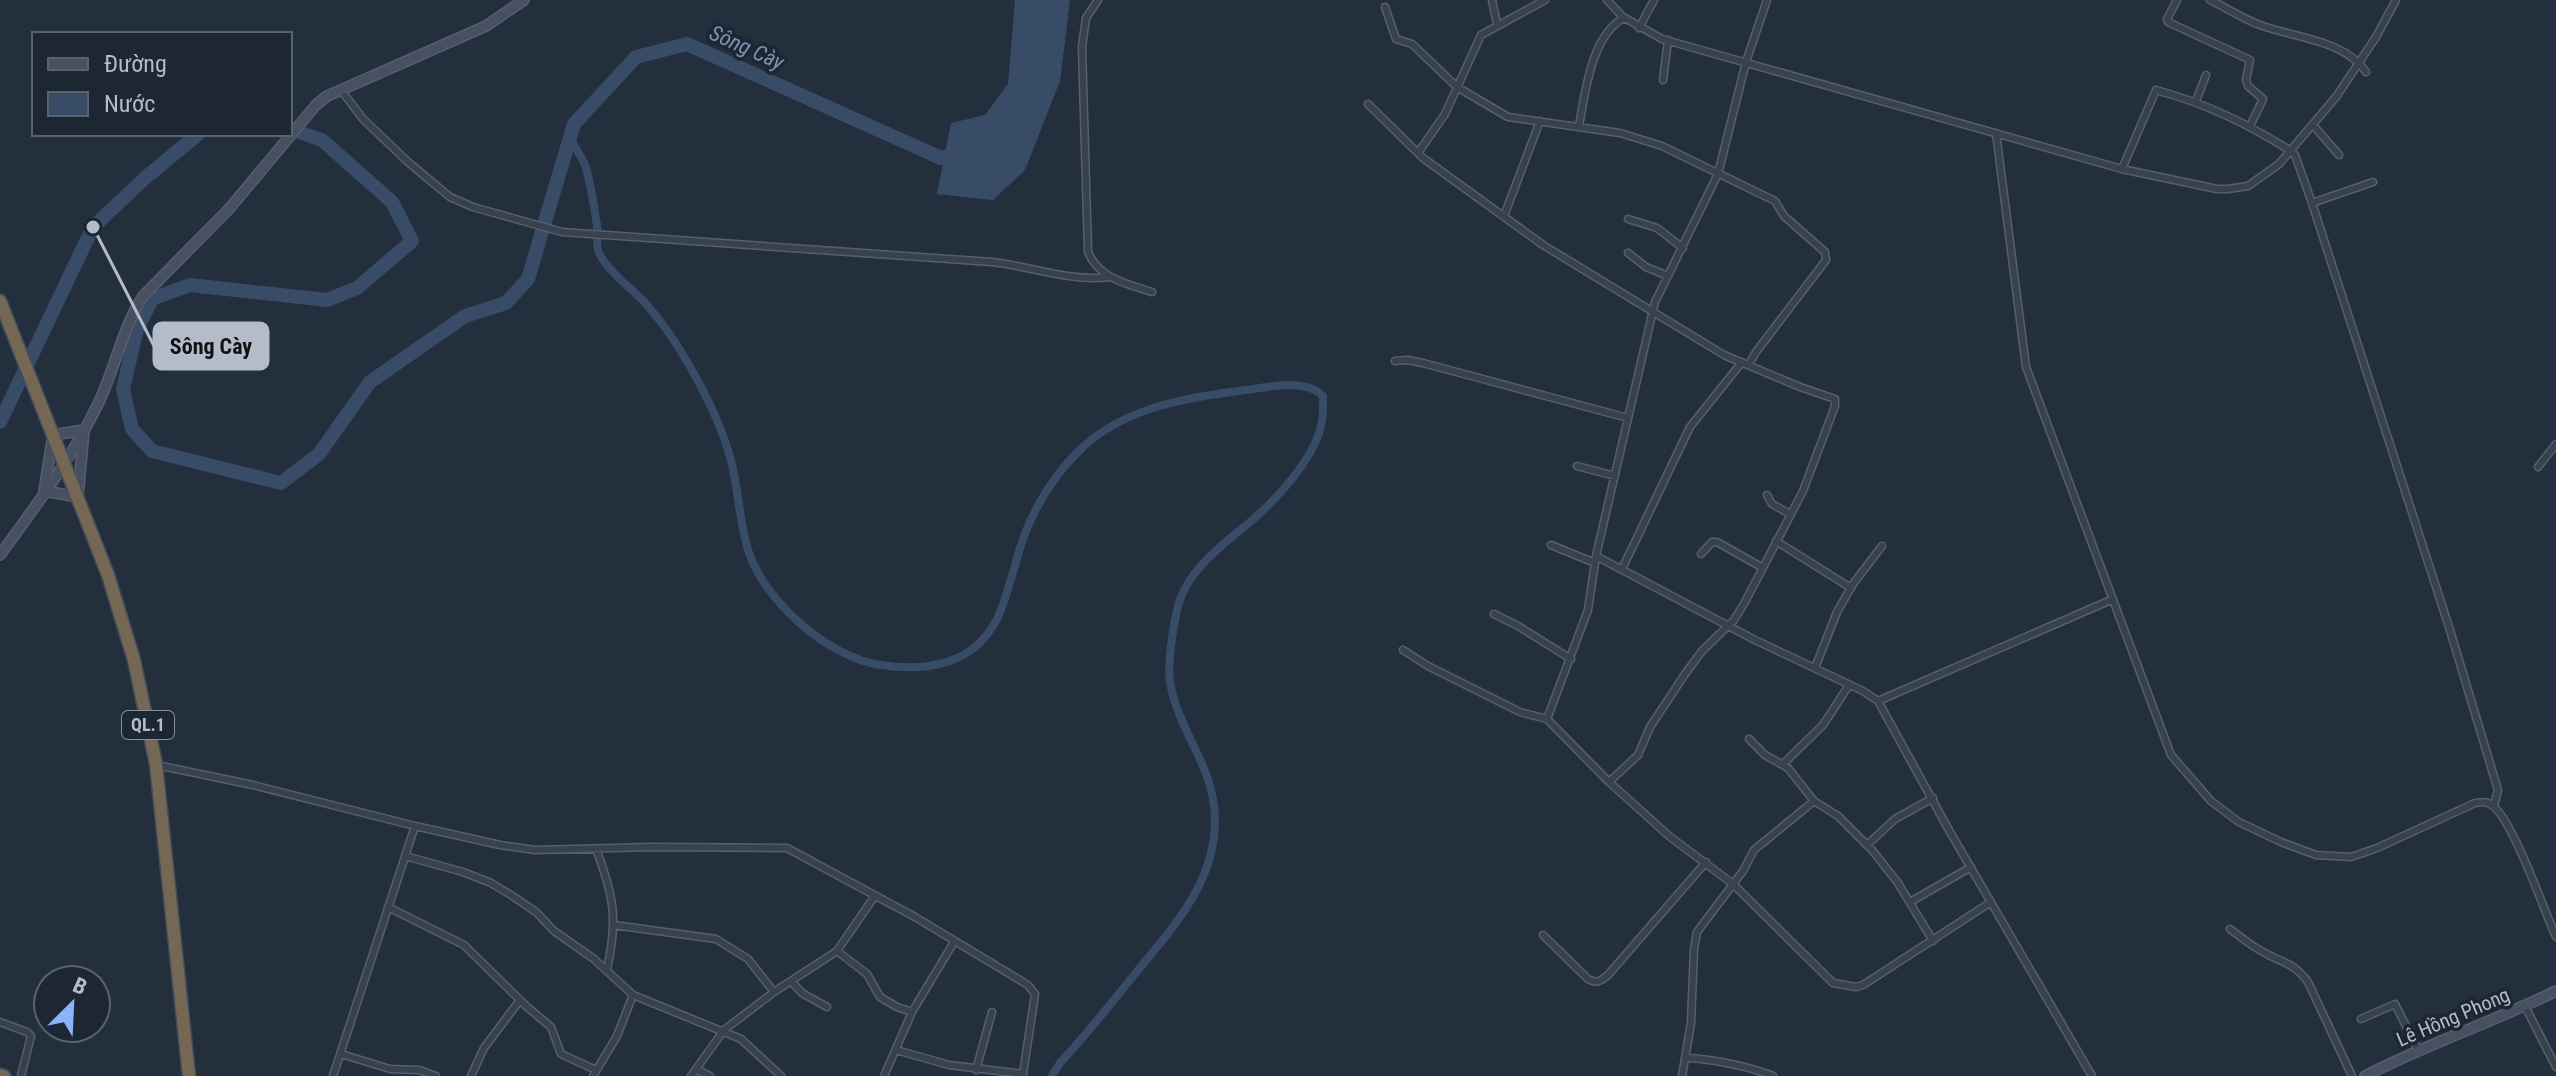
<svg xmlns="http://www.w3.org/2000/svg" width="2556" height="1076" font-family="'Roboto Condensed',sans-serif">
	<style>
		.water { fill: #394c67 }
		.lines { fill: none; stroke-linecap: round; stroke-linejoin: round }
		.canal { stroke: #394c67; stroke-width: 8 }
		.river { stroke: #394c67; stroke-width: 14 }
		.street-casing { stroke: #565f6c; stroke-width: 9 }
		.secondary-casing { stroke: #565f6c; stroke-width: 12 }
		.highway-casing { stroke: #434c59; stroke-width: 15 }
		.street { stroke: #38414e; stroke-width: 6 }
		.secondary { stroke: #465061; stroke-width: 9 }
		.highway { stroke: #746855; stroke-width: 12 }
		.labels { text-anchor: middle; stroke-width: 7; stroke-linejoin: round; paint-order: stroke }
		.shield { fill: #1d2633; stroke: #878f9c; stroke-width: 2 }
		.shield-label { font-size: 18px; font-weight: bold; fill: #b4bcc9 }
		.street-label { font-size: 20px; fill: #b4bcc9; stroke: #1d2633 }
		.water-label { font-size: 22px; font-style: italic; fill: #7c92b1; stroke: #1d2633 }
		.leader { fill: none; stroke: #b4bcc9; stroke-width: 3 }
		.callout-dot { fill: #b4bcc9; stroke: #1d2633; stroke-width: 3 }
		.callout { fill: #b4bcc9; stroke: #b4bcc9; stroke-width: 3 }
		.callout-label { font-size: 22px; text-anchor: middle; font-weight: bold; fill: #111 }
	</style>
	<rect width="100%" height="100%" fill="#242f3e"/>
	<path class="water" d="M1015,0H1070L1060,81L1025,170L993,200L937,194L951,123L985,115L1008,84Z"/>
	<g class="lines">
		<path class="canal" d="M570,138C575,147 581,156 585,165C591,183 594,207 597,225C598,233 596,242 598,250C604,269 634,290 647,305C659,319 671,335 680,350C699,381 717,415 728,450C739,483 738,520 749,553C766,602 828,657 880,665C926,672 974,665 997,619C1010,591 1015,559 1026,531C1039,499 1060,468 1085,445C1130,406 1190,397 1246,390C1269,387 1306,378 1323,396C1323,405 1324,416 1321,426C1314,459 1275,501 1250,522C1224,544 1194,565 1181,597C1176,610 1174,624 1172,638C1170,652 1168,667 1170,681C1176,725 1209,761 1214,806C1222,876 1175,925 1134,975C1110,1005 1086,1035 1060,1063L1052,1076"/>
		<path class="river" d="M290,129L322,140L392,202L412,241L357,288L327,300L190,285L152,299L137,329L123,389L132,429L152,451L281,483L319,454L370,382L465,316L506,303L528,279L574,124L636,57L687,44L941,158L960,153
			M0,422L93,227L145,178L198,134"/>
		<defs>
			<path id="street" d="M1098,0L1086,18L1082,47L1088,252C1099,279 1128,284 1152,292
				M1492,0L1497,24
				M1607,0L1623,17L1662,39L2122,169L2217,189H2228L2248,186L2279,164L2336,97L2376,37L2396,0
				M2177,0L2167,19L2168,22L2250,60L2246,80L2248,86L2263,99L2250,126
				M2210,0C2227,8 2243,19 2260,25C2295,38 2345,40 2366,72
				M1385,7L1396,39L1412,44L1457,87L1508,117L1620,133L1662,146L1775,201L1784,216L1825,252L1826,260L1756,352L1749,364
				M1639,28L1654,0
				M1663,80L1668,40
				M341,90L363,119L408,162L450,197L473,207L562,232L992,262C1030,266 1070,282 1109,277
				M2196,101L2206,75
				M1368,104L1423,158L1543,245L1724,355L1800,387L1835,399V406L1803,491L1745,602L1734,620L1702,651L1685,674L1650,727L1638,755L1609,782
				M2313,125L2339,155
				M1579,126C1585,94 1591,35 1624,18
				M1996,133L2026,367L2171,755L2211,801L2239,822L2281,842L2316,855L2351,857L2377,848L2475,803C2482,802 2487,801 2493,806C2513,821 2544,910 2556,937
				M1418,153L1445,114L1481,35L1545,0
				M2122,169L2156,90C2207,104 2246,123 2291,151L2295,155L2312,203L2373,182
				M2312,203L2449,627L2498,790L2494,806
				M1504,216L1540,121
				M1628,219L1657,228L1683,248
				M1628,253L1646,267L1668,276
				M1395,361L1407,360L1423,363L1628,418
				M1577,466L1615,476
				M2538,467L2556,444
				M1767,495L1772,504L1790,514
				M1776,541L1851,588
				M1551,545L1595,563
				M1701,554L1712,542H1717L1763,568
				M1596,556L1755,640L1863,691L1878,701L1950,832L2092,1076
				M1622,569L1690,427L1742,362
				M1494,614L1518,626L1571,659
				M1403,650L1428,666L1520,712L1547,719L1609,782L1669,836L1733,884L1833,983L1856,987L1863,985L1991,902
				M1815,668L1837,612L1853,584L1882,546
				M1878,701L2111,600
				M1547,719L1588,610L1596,556L1655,302L1718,174L1746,62L1767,0
				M1749,739L1765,755L1788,768L1814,801L1838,816L1872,850L1898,883L1933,941
				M1783,764L1823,725L1849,685
				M157,765L253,785L415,826L333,1076
				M415,826L500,845L535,850L652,847L787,848L915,917L1028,985L1035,994L1023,1074L949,1065L896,1050
				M1867,845L1895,819L1933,798
				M596,849C614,896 618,919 607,970
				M405,856L463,872L491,883L511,895L536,912L554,931L594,959L633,995
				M1910,902L1971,867
				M388,907L464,945L526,1006L551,1027L561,1054L596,1070
				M614,925L716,939L748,959L774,992
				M2230,929C2239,936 2248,943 2258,949C2278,962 2293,961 2308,982L2352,1076
				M1543,935L1588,979C1596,984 1601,981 1608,975L1706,862
				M837,951L867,974L880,997L897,1007L912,1012
				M791,981L802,993L827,1007
				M2525,1006L2556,1067
				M2361,1019L2395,1004L2418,1050
				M0,1022L27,1032L31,1036L21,1076
				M341,1054L390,1069L419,1070L436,1076
				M1685,1058C1708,1058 1752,1067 1773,1076
				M696,1069L710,1076
				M976,1070L992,1012
				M471,1076L484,1048L520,1000
				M593,1076L617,1036L633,995L741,1039L781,1076
				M691,1076L724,1030L774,992L837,951L874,897
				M884,1076L912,1012L954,942
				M1682,1076L1691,1023L1694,949L1697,932L1743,871L1754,850L1814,801"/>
			<path id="secondary" d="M84,430L78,497L44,491L53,435Z
				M0,555C35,507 72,458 98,404C115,369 122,329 143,296L229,209L316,105L327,96L341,90L486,26L524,0
				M2365,1076C2427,1044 2493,1022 2556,991"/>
			<path id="highway" d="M0,301L108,575L134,660L156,764L189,1076
				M0,1075L4,1076"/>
		</defs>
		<use href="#street" class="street-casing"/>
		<use href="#secondary" class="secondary-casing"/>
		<use href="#highway" class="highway-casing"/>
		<use href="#street" class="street"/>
		<use href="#secondary" class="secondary"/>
		<use href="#highway" class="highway"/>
	</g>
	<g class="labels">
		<rect class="shield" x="122" y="711" width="52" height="28" rx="6"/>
		<g class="shield-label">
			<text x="148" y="731">QL.1</text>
		</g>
		<g class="street-label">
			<text transform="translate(2453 1017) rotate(-23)" y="7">Lê Hồng Phong</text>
		</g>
		<g class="water-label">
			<text transform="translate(747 47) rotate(24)" y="8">Sông Cày</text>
		</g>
	</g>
	<path class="leader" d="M93 227L154 346"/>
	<circle class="callout-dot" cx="93" cy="227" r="8"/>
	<rect class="callout" x="154" y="323" width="114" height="46" rx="8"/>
	<g class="callout-label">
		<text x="211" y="354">Sông Cày</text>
	</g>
	<rect x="32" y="32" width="260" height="104" fill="#1d2633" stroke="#59626f" stroke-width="2"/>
	<rect x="48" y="58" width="40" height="12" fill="#465061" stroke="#59626f" stroke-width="2"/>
	<text x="104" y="72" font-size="24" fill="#b4bcc9">Đường</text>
	<rect x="48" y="92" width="40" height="24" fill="#394c67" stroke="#59626f" stroke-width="2"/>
	<text x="104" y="112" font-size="24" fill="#b4bcc9">Nước</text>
	<g transform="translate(72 1004) rotate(24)"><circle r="38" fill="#1d2633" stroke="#59626f" stroke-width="2"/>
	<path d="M0-6L14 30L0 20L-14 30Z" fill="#8ab4f8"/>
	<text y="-12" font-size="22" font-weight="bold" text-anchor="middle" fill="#b4bcc9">B</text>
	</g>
</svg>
